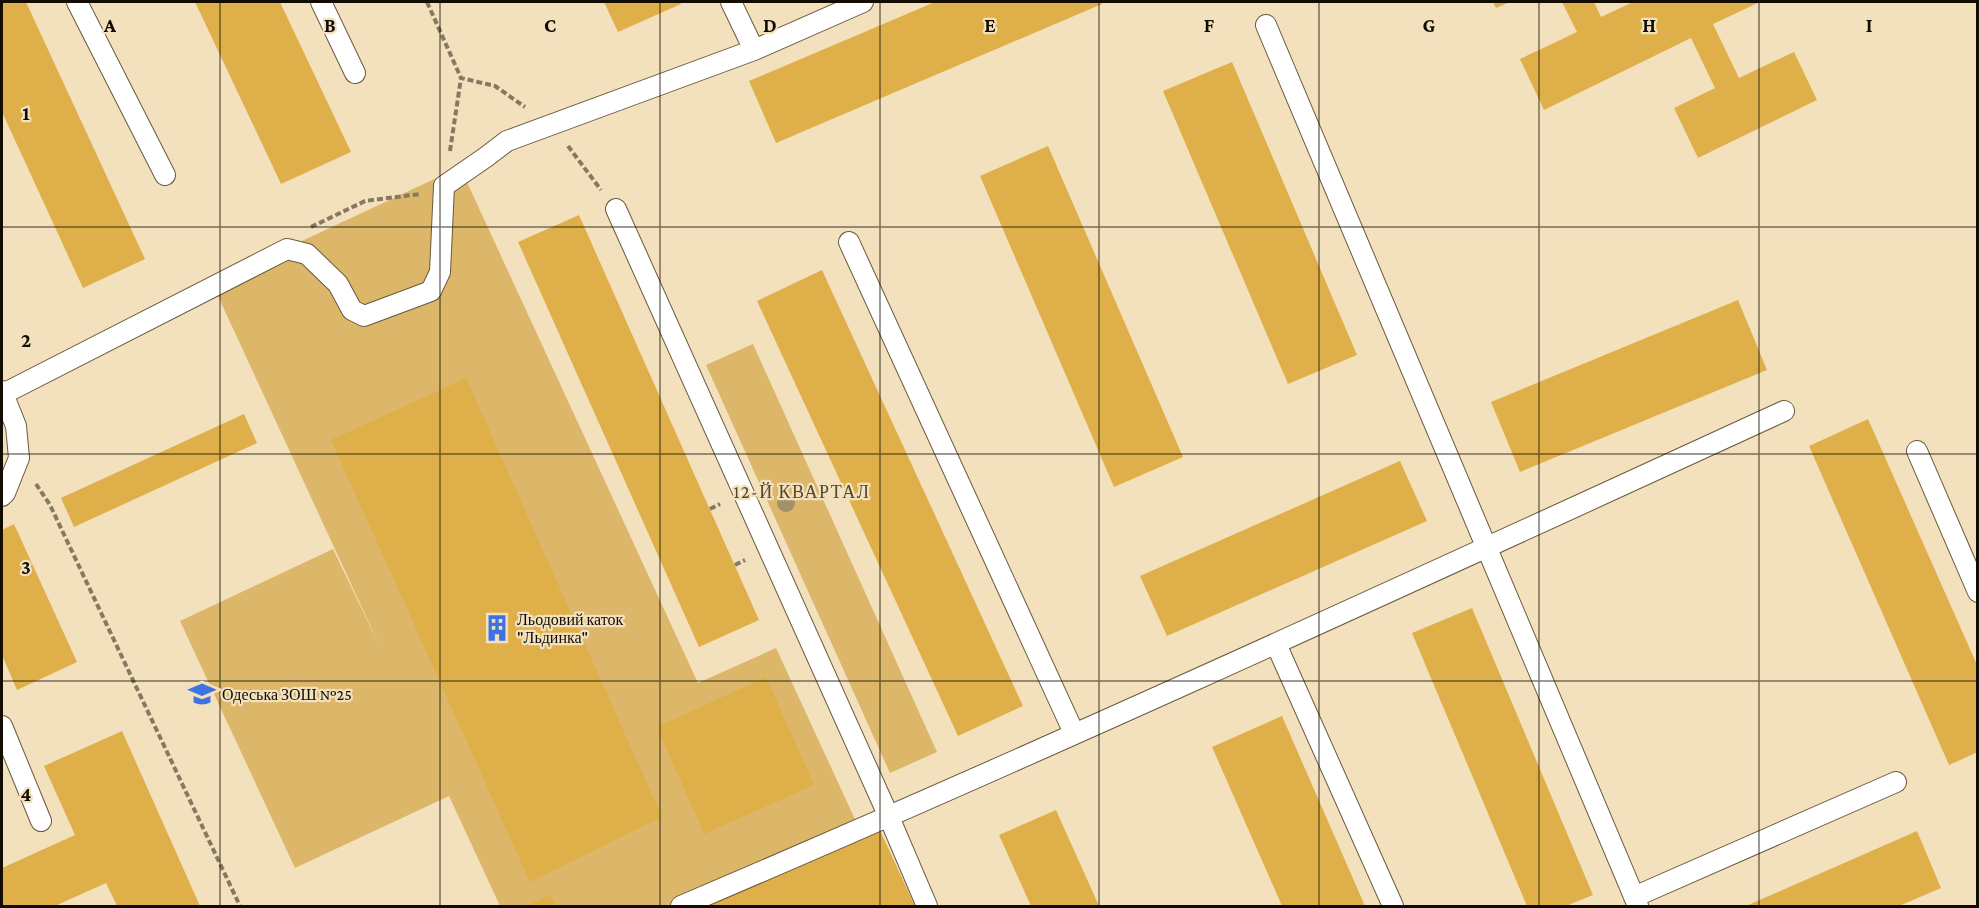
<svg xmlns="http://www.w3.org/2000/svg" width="1979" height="908" font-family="'Crimson Pro',serif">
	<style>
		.green { fill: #dcb669 }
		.building { fill: #dfb04a }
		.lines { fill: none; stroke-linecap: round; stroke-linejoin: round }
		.service-casing { stroke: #69593b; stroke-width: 22 }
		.path { stroke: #857962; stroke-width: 4; stroke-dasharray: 6 3; stroke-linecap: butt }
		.service { stroke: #fff; stroke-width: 20 }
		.tree { fill: #a4916a }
		.grid { fill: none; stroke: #120c02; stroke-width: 1.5; stroke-opacity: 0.55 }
		.labels { text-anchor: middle; stroke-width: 4.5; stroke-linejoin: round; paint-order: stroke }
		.poi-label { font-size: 16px; fill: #120c02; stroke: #f3e1be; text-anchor: start }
		.neighbourhood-label { font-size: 18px; letter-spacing: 1.5px; fill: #544527; stroke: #f3e1be }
		.grid-label { font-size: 20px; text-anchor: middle; font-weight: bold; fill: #120c02; stroke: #f3e1be; stroke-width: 4.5; stroke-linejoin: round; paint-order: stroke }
	</style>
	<rect width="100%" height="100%" fill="#f3e1be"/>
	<path class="green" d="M460,167L698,683L776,648L895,906H500L449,796L295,868L180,621L333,549L382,651L212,283Z
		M753,344L937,752L890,773L706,365Z"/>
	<path class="building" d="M2,2H26L145,259L83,288L2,112Z
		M195,2H280L351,152L281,184Z
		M604,2H680L681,4L618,32Z
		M935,2H1101L1102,4L776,143L749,81Z
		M1493,2H1510L1496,8Z
		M1562,2H1594L1601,17L1633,2H1760L1713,24L1739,78L1794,52L1817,100L1698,158L1674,108L1715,88L1691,38L1544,110L1520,59L1577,32Z
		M1232,62L1357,355L1288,384L1163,91Z
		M1048,146L1183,457L1114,487L980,176Z
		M579,215L759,620L699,647L518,242Z
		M822,270L1023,706L958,736L757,301Z
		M1738,300L1767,370L1520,472L1491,402Z
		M466,378L662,817L530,882L331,440Z
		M244,414L257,443L74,527L61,498Z
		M1868,419L1978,667V752L1949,765L1809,446Z
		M1400,461L1427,521L1167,636L1140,576Z
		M14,524L77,662L17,690L2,655V530Z
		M1472,608L1593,895L1566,906H1527L1412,633Z
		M766,677L814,785L704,834L657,727Z
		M1282,716L1365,906H1282L1212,747Z
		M122,731L200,906H117L106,883L55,906H2V868L75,835L44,766Z
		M1056,810L1099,906H1031L999,835Z
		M878,826L915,906H704Z
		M1917,831L1941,888L1899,906H1746Z
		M550,895L556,906H526Z"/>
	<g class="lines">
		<defs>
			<path id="service" d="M77,2L165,175
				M321,2L355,73
				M731,2L754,50
				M1266,25L1638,906
				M616,209L889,817L927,906
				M849,242L1074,733
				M2,391L16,426L19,458L5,493L2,496
				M3,394L287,249L307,254L338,284L352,310L364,316L431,291L440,272L444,186L486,157L507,141L754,50L863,2
				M1917,451L1978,592
				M1276,644L1393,906
				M2,726L41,821
				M1634,897L1896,782
				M681,906C1052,748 1418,579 1784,411"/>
		</defs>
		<use href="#service" class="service-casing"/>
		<path class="path" d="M427,2L461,78L495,86L525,107
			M568,146L601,190
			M450,151L461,78
			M311,227L365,201L420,194
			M36,484L50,505L240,906
			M710,509L720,504
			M735,565L745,560"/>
		<use href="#service" class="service"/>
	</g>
	<circle class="tree" cx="786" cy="503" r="9"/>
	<path class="grid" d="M220,2V906M440,2V906M660,2V906M880,2V906M1099,2V906M1319,2V906M1539,2V906M1759,2V906M2,227H1978M2,454H1978M2,681H1978"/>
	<defs>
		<symbol id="building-bare" viewBox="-9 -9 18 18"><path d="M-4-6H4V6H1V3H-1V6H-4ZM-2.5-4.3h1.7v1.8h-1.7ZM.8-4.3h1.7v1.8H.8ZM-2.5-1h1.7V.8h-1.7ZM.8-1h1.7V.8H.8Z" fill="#3f72e3" stroke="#f3e1be" stroke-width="2.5" paint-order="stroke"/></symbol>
		<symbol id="school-bare" viewBox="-9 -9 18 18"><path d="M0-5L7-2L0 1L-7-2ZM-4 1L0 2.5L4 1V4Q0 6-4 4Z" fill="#3f72e3" stroke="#f3e1be" stroke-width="2.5" paint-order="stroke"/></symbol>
	</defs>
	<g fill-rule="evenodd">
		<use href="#building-bare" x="478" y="609" width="38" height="38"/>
		<use href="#school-bare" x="183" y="675" width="38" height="38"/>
	</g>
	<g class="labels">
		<g class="poi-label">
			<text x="517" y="625">Льодовий каток<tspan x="517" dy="18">"Льдинка"</tspan></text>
			<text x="222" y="700">Одеська ЗОШ №25</text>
		</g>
		<g class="neighbourhood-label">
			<text x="802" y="498">12-Й КВАРТАЛ</text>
		</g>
	</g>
	<g class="grid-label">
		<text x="110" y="32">A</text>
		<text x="330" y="32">B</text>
		<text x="550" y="32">C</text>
		<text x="770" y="32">D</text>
		<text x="990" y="32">E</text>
		<text x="1209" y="32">F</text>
		<text x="1429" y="32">G</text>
		<text x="1649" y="32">H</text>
		<text x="1869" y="32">I</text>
		<text x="26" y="120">1</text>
		<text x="26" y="347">2</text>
		<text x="26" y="574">3</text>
		<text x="26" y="801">4</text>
	</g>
	<rect width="1979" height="908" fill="none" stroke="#120c02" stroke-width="6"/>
</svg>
